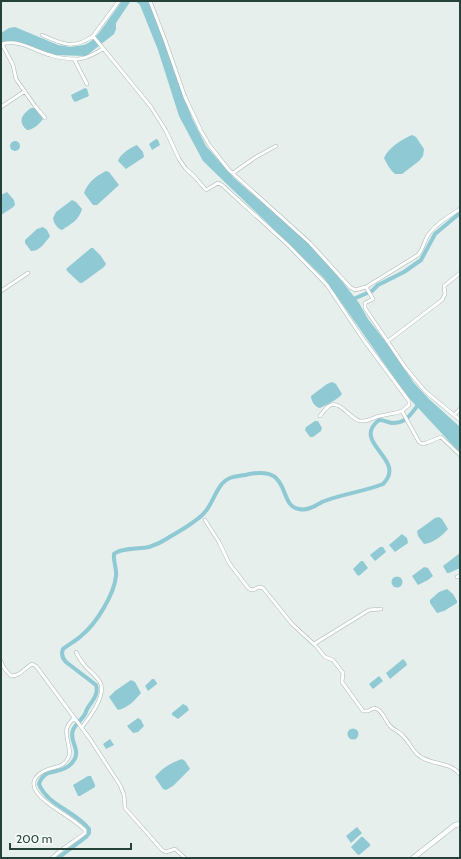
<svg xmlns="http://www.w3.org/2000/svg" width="461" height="859" font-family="Cabin,sans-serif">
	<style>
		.water { fill: #8ec9d4 }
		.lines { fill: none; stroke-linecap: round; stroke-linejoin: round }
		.canal { stroke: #8ec9d4; stroke-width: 4 }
		.street-casing { stroke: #a8b8b2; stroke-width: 4 }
		.secondary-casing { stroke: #a4bbb3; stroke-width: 5.5 }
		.street { stroke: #fff; stroke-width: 3 }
		.secondary { stroke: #fff; stroke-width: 4.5 }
	</style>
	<rect width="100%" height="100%" fill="#e6efeb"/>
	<path class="water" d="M122,1H148L153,10L192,118L206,146L234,178L303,238L330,266L359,303L368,319L392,350L414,383L429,399L460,427V453L407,396L324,278L203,161L179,116L158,50L140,5L135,1L130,2L116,23V29L114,34L86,56L55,55L15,41L1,43V33L9,28L15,27L58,45L70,47L84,45L90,42L99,33Z
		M85,88L87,89L89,96L75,102L73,100L71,95Z
		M31,108H35L43,119C40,123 34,130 27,130C17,122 22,114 31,108Z
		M412,135L416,137L424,149L423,156L419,161L402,174H395C390,170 387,164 384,158C388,148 402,139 412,135Z
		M156,139L158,140L160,145L152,150L149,144Z
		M10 146a5 5 0 1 1 10 0a5 5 0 1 1-10 0Z
		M137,145L143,152L144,157L126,169L118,161C120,154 130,148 137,145Z
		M106,171L109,172L119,185L97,205H93L84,193C88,182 96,176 106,171Z
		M7,192L14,200L15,205L12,208L1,215V195Z
		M72,200L76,202L82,209C79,220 71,224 62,230C57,228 54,224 53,218L56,212Z
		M43,227L47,230L50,236C45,243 40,251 31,251L25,243V240L37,229Z
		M91,248H93L101,256L106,264L104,267L82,283H80L68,272L66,269Z
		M332,382L336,384L342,394C337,400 328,404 320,408C315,407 311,401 311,396L327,384Z
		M315,421H318L322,428L321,431L313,437H310L305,430L306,427Z
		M439,517L442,519L448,529C443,535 432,544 424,544L418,536L417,531L435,518Z
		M402,534L407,538L408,543L395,552L389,545Z
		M380,547H383L386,552L375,561L370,555Z
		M460,553V568L449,573H447L443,566Z
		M361,561H363L368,568L360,575L358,576L353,569Z
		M424,567L428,568L433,576L428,580L418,585L412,576Z
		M391.5 582a5.5 5.5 0 1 1 11 0a5.5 5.5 0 1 1-11 0Z
		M447,589L453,594L457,601V603L444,611L437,613L430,603V600L439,592Z
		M403,659L406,662L407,665L390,679L386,673Z
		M379,676L383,681L373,689L369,684Z
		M152,679H154L157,683V684L148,691L145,686Z
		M131,680L135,682L141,693C135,700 128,708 118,710L115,706L109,697L115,691Z
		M183,704L187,706L189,710L178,719L172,715V713Z
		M138,718L141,720L144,726L138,732L133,733L127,726Z
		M347.5 734a5.5 5.5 0 1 1 11 0a5.5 5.5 0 1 1-11 0Z
		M110,739L114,745L106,749L103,744Z
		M182,759L185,761L190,769L173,786L166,790L163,789L155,777C161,769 172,762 182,759Z
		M88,776H91L95,785V787L80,796H78L73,785Z
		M357,827L362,833L351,843L346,836Z
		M361,837H363L370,844V846L359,855L357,854L351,847Z"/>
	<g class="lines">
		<path class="canal" d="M351,300L372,291L378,285L404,272L421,260L435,234L460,213
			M58,858L86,837L89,833V829C75,811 47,805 39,784C45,766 60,776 71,764C84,750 68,743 73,730C75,725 80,721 83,717C85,715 86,712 87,709C92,701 99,695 96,685L66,662C62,658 61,654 63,649C69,644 76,641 81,636C96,624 114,595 116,576C117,568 113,562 114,554C120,548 140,549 149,547C156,545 162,542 168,538C178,532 198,521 205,512C214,502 217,483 230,478C235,476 240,476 245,475C294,463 276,505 299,509C307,511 315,506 322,502C341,494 363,492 383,484C408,459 350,443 379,420C384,420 387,422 392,423C408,423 410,414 419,404"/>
		<defs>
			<path id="street" d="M119,1L93,36L151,107L166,131L179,159L186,169L194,176L206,190L218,183L222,185L288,245L327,285L363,339L409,401V405L402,411L419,442L423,444L426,443L441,437L460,455
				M150,1L165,40L185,97L201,131L210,146L229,170L310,243L350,287L355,290L366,287L373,299L365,303V308L405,367L425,391L460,420
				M42,35C61,44 74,50 93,36
				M74,59L87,84
				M1,107L25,91
				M45,118L35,106L16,79L13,65L2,44C19,39 35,51 50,55C58,58 69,59 78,59C87,59 95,53 103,49
				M233,173L256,157L276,146
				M366,287L418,255C423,249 424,242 428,235C436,224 449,216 460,209
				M1,291L28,273
				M388,341L442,300L445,294L444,286L460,273
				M454,415L460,409
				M320,416C323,412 327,406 331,405C340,401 351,419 360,421C367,422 374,417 380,416C388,414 394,414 402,411
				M205,520L219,542L229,563L249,589L253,590L259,587L263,588L292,624L316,646L325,657L333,660L343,673L342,682L363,711H368L374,708C382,709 385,720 390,726C394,730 400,732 404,737C409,742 412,749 417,754C429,766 450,760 460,775
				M457,577L460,576
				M314,644L369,610L381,609
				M76,652C79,658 82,663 87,668C91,672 96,676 100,682C107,695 90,717 82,727
				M1,661L4,668L11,676C21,676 24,668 32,664L36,666L90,739L120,785L124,795L125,808L162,850L166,852L175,849L185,858
				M52,858C62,848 74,842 85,833V830C78,824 72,819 65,815C53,807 16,786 44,771C53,766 63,769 68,758C73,751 64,737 67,728C68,724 71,721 74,718"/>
			<path id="secondary" d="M413,858L455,825L460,824"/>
		</defs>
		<use href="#street" class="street-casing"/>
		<use href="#secondary" class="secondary-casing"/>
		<use href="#street" class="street"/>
		<use href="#secondary" class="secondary"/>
	</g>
	<rect width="461" height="859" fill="none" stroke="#24423a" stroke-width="4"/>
	<path d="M10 843v6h121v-6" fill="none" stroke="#24423a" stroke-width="2"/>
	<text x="16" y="843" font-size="12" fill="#24423a" stroke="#f7fbf9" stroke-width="3" paint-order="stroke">200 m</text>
</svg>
